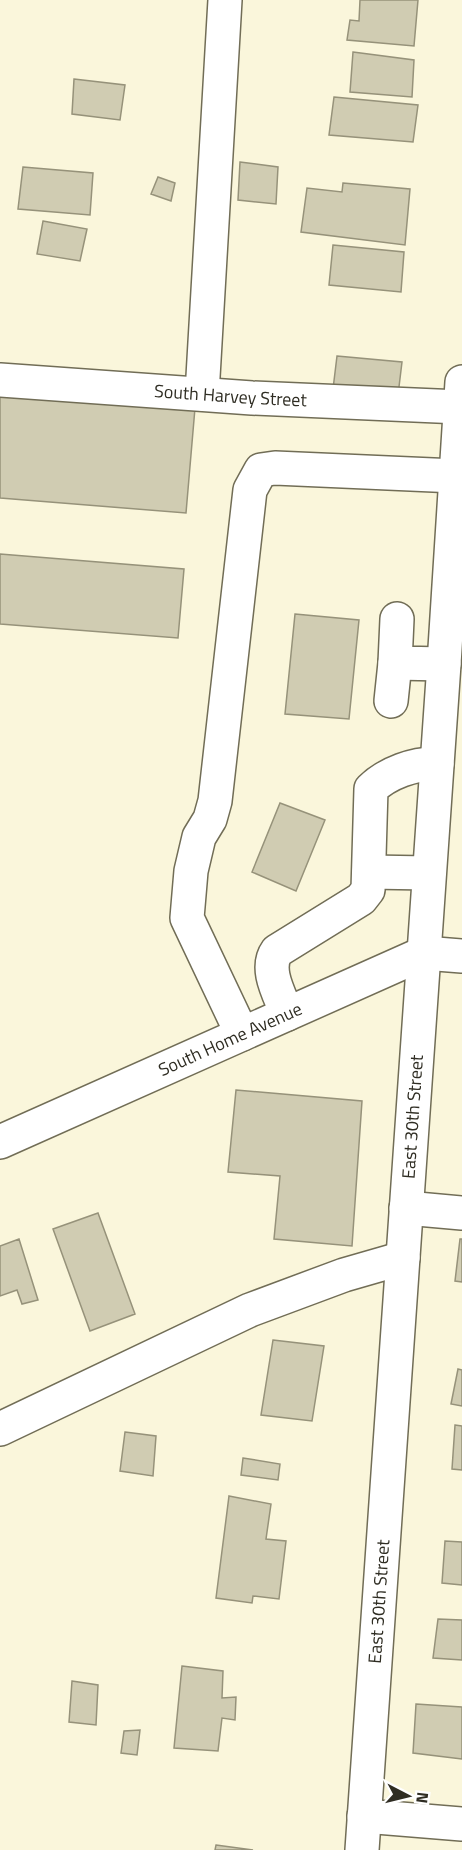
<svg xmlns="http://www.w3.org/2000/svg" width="462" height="1850" font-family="'Titillium Web',sans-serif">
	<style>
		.building { fill: #d0ccb2; stroke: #96927a; stroke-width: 1.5 }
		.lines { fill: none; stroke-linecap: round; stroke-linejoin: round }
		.minor-casing { stroke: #716d56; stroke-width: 36 }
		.minor { stroke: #fff; stroke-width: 33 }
		.labels { text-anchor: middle; stroke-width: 5; stroke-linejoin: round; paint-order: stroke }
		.street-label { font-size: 18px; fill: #2f2d23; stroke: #fff }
	</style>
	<rect width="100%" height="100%" fill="#faf6db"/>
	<path class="building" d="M360,0H418L414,46L347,40L350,20L359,21Z
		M353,52L414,60L412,97L350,92Z
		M74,79L125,85L120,120L72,114Z
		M334,97L418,105L413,142L329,135Z
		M240,162L278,167L276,204L238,200Z
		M23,167L93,173L90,215L18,209Z
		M158,177L175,183L171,201L151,194Z
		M343,183L410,189L405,245L301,232L307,188L342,192Z
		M43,221L87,229L80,261L37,254Z
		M333,245L404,252L401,292L329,285Z
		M337,356L402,362L398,395L333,389Z
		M0,393L195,408L186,513L0,498Z
		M0,554L184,569L178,638L0,624Z
		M295,614L359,620L349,719L285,714Z
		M280,803L325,820L296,891L252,872Z
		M236,1090L362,1101L352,1246L274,1239L280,1176L228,1172Z
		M98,1213L135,1314L90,1331L53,1229Z
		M19,1239L38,1300L22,1304L17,1290L0,1296V1246Z
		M460,1239H462V1282L455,1281Z
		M273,1340L324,1346L312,1421L261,1415Z
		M458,1369L462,1370V1406L451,1404Z
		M455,1425L462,1426V1470L452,1469Z
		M125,1432L156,1436L153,1476L120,1471Z
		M243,1458L280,1464L278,1480L241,1475Z
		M229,1496L271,1504L266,1539L286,1541L279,1599L253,1596L252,1603L216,1598Z
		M445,1541L462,1542V1585L442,1583Z
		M438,1619L462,1620V1660L433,1658Z
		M182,1666L223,1671L222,1698L236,1697L235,1720L222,1718L218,1751L174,1748Z
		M72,1681L98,1685L96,1725L69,1722Z
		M416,1704L462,1707V1759L413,1753Z
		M140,1730L137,1755L121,1753L124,1731Z
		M216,1845L253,1850H215Z"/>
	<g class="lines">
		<defs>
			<g id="minor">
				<path id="s1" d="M0,380L252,398L460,407"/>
				<path d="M202,394L225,0"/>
				<path d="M397,619L395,663L444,664"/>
				<path d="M391,701L395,663"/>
				<path d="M369,872L429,873"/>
				<path d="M287,1014C280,995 264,969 277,951L361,899L368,890L371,789C387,773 415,763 437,764"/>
				<path d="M242,1034L187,918L191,871L199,837L210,819L215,801L250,490L261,470L275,468L456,476"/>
				<path id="s2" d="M0,1142L424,953L462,956"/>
				<path d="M406,1208L462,1213"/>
				<path d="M0,1429L250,1310L344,1275L403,1258"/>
				<path d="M364,1816L462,1824"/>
				<path id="s3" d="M362,1850L444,664L462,382"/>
			</g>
		</defs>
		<use href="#minor" class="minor-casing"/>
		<use href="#minor" class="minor"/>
	</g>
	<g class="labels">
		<g class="street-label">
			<text dy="6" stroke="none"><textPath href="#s1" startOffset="231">South Harvey Street</textPath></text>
			<text dy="6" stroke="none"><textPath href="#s2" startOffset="252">South Home Avenue</textPath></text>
			<text dy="6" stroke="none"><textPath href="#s3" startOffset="735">East 30th Street</textPath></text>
			<text dy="6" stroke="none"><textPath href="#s3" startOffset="249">East 30th Street</textPath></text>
		</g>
	</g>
	<g transform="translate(408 1796) rotate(97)" stroke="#ffffff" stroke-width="4.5" paint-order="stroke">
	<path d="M0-4.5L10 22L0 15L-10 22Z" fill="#2f2d23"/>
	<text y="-9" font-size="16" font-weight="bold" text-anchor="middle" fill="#2f2d23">N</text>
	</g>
</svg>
